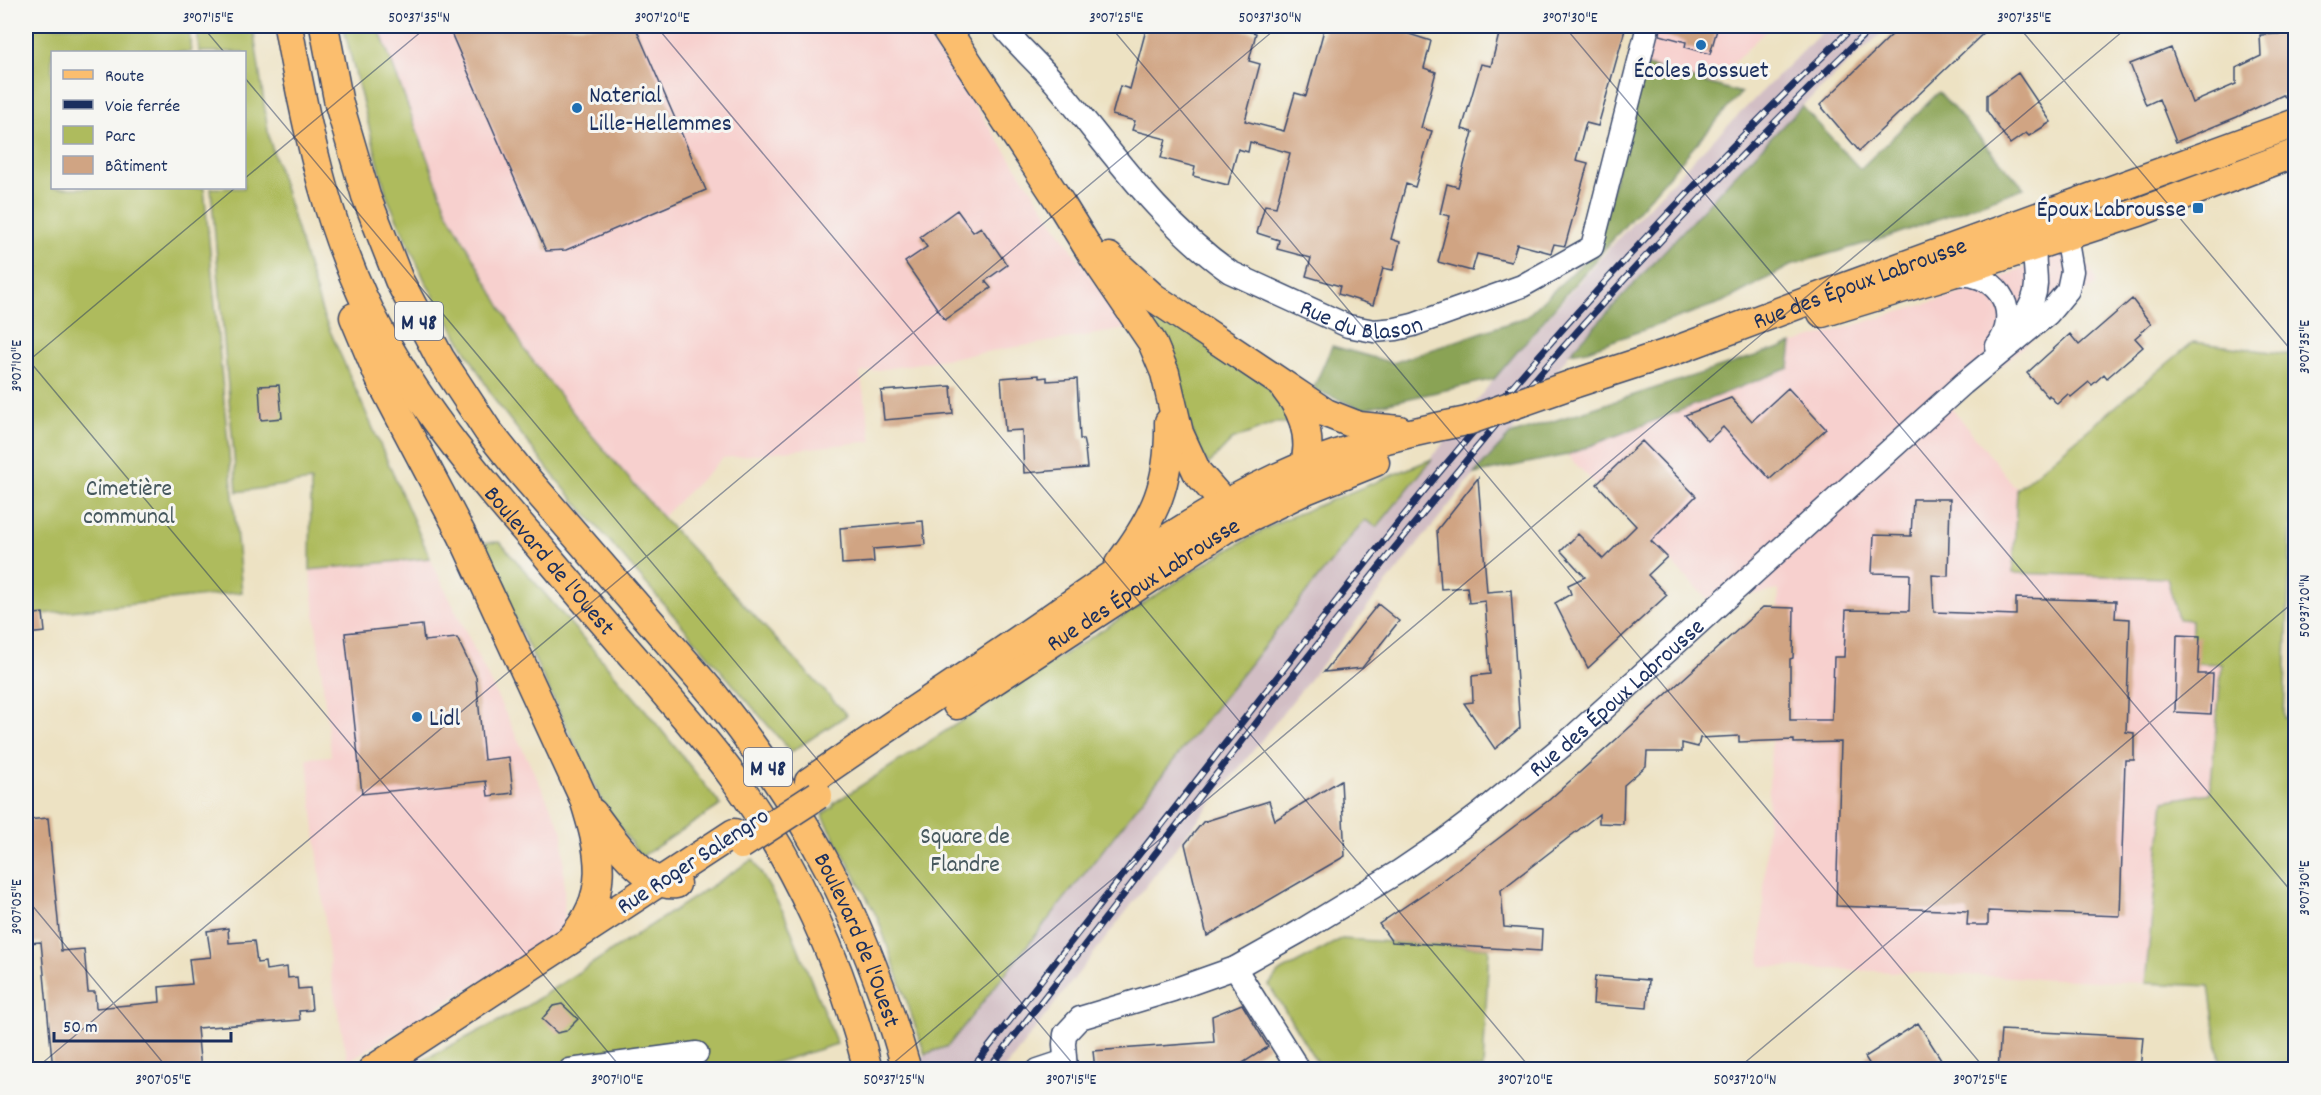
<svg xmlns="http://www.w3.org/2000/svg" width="2321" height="1095" font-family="Dekko,sans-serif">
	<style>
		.built { fill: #f7d0ce }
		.industrial { fill: #d2bec4 }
		.green { fill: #aebb5d; stroke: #64755e; stroke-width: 1.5 }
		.forest { fill: #8aa354; stroke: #526959; stroke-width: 1.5 }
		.building { fill: #d0a483 }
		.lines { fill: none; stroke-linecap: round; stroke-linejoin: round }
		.minor-casing { stroke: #3a4a6d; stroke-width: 25 }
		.major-casing { stroke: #3a4a6d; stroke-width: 31 }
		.minor { stroke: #fff; stroke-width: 22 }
		.major { stroke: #fbbe6e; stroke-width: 28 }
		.rail-casing { stroke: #1b2f5e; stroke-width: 7 }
		.rail { stroke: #f6f6f2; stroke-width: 4.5; stroke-dasharray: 14; stroke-linecap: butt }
		.major-bridge-casing { stroke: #3a4a6d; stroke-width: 31; stroke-linecap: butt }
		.major-bridge { stroke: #fbbe6e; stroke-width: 28 }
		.ticks { fill: none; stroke: #1b2f5e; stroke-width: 1.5; stroke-opacity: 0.45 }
		.poi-dot { fill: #1f6fb2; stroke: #f6f6f2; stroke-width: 2 }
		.labels { text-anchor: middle; stroke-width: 6; stroke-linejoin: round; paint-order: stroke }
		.shield { fill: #f6f6f2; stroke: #5d6b8a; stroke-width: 1.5 }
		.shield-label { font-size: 22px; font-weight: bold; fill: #1b2f5e }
		.poi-label { font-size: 24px; fill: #1b2f5e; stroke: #f6f6f2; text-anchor: start }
		.street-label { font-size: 24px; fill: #1b2f5e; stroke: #f6f6f2 }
		.park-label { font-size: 24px; fill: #47595e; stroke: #f6f6f2 }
		.neatline { fill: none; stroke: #1b2f5e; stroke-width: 2 }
		.ticks-label { font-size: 15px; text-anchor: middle; fill: #1b2f5e }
	</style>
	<rect width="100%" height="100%" fill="#f6f6f2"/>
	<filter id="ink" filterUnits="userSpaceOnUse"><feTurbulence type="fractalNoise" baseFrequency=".0167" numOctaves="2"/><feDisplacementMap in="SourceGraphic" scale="12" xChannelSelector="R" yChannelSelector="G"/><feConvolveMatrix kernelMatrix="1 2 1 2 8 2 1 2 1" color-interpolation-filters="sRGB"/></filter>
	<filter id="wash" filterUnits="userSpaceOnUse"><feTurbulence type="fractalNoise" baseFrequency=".008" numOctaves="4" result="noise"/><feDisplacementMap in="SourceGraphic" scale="24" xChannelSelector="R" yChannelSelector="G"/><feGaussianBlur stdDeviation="1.35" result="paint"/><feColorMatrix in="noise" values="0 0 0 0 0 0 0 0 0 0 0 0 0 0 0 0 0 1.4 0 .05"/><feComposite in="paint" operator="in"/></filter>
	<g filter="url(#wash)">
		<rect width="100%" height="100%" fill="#ede2c3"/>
		<path class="built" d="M378,26H921L1126,329L860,373L872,441L723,458L662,517L582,424L526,352L447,211Z
			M1656,26H1770L1713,84L1645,65Z
			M2079,247L2097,283L1952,408L2017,489L2013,572L2167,578L2178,619L2192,620L2222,664L2210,793L2164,802L2145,983L1760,966L1779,590L1709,601L1567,455L1789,369L1792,344L1955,295Z
			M430,558L563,832L565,930L348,1061L332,983L307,758L331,756L310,570Z"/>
		<path class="industrial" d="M1828,26H1889L1802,106L1731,179L1570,353L1510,435L1474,474L1314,674L1178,845L1004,1069L914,1070L925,1054L948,1046L1352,535L1365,520L1377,527L1494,379L1609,248L1692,161Z"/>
		<path class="green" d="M26,26H189L191,52H52V188H204L242,592L26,616Z
			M197,26H253L269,138L323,315L430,558L310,570L311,481L237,492L211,188H244V52H199Z
			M343,26H378L447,211L526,352L582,424L662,517L847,715L791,752L556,479L496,402L426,283L387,197Z
			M1148,304L1276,391L1294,423H1275L1232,440L1209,464L1201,455L1144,308Z
			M2193,342L2295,355V419L2284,718L2296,719L2295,1069H2221L2209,986L2145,983L2164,801L2210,793L2222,664L2191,663L2192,620L2178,619L2167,578L2013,573L2017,489Z
			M1432,459L1377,527L1365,520L1352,535L948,1046L925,1054L878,919L822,814L833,807L834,803L1212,559L1278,522Z
			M500,542L647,712L721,805L641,857L603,803L479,543Z
			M753,859L784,913L837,1044L751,1070H419L417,1063L522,1009Z
			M1341,939L1489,948L1483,1069H1321L1269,985L1278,973Z"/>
		<path class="forest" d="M1645,65L1741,93L1601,253L1494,379L1362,409L1313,389L1332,346L1393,363L1526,317L1596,250Z
			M1939,92L2024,188L1888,237L1794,264L1725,301L1587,350L1570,353L1731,179L1802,106L1860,169Z
			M1792,344L1789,368L1567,455L1474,474L1510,435Z"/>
		<g id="blocks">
			<path class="building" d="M448,26H635L706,190L566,250L546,251Z
				M1147,26H1226L1256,33L1249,61L1260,64L1245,121L1284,131L1295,93L1306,96L1325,26H1411L1409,34L1431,41L1424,68L1436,72L1421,128L1432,131L1415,187L1406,184L1391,239L1400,242L1393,270L1383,268L1373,305L1338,294L1340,286L1306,276L1311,258L1277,249L1279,240L1257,233L1265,205L1276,207L1290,153L1250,142L1248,152L1238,149L1228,185L1193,176L1195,167L1161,158L1166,139L1132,130L1135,121L1112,115L1120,86L1130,89Z
				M1501,26H1626L1598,126L1586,123L1576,160L1588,163L1565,246L1554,244L1551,253L1517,244L1511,262L1477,254L1472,271L1438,262L1450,216L1440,214L1447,184L1458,187L1473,132L1462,129L1481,64L1491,66Z
				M1661,26H1718L1710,54L1685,47L1686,42L1660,35Z
				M1901,26H1991L1859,151L1820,105Z
				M2295,33V107L2283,95L2237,117L2176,142L2159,99L2146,105L2130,64L2171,48L2192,103L2236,84V68L2261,56L2260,35Z
				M2018,73L2051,122L2029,136L2026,133L2010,144L1987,111V95Z
				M957,210L973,232L981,227L1007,265L985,281L991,288L945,320L905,262L927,247L920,237Z
				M2132,299L2151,324L2135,338L2143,347L2107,378L2104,374L2092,385L2089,382L2071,397L2068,394L2057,404L2049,395L2048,397L2027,373L2070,334L2079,345Z
				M1039,375V378L1047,377V381L1077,379L1080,439H1083L1085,448L1087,468L1024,473L1022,430L1005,431L1001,378Z
				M279,385L282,418L261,420L259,386Z
				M951,386L953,414L884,420L881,391Z
				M1788,388L1826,429L1770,479L1723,427L1708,441L1685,415L1731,398L1752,421Z
				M1642,441L1696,496L1651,541L1667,557L1648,575L1667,595L1588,668L1555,603L1571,594L1568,585L1585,577L1561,551L1578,534L1603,559L1636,526L1597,484Z
				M1478,478L1487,592L1511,590L1520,728L1495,749L1464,703L1473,702L1472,676L1490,674L1485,601L1469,603L1467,587L1441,589L1437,530Z
				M1913,499H1950L1948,576L1932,575L1934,612L2016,615V598L2116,601L2115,618L2130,619L2126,732L2134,733V760H2125L2120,916L1988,911V925H1967L1968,911L1836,906L1841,742L1794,743V740L1739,742V736L1700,738L1698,747L1682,743V752H1647L1646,766L1624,785L1623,824L1599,823V814L1501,890L1504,927L1542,930L1541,951L1392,942L1379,924L1441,882L1549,800L1763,607L1794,608L1793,658L1790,659V720H1832L1834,657H1844L1846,610L1909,611L1910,574L1872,573L1874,535L1911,536Z
				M923,521L925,545L873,549L874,562L842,564L840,528Z
				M1378,604L1399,621L1362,668L1324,672Z
				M43,613L45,632L26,634V615Z
				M422,625L424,641L457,638L476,677L484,760L509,757L513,793L488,796L486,781L362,794L345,633Z
				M2177,635L2200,636L2198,674H2213L2211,714L2175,712Z
				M1341,780L1345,856L1207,936L1185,844L1203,822L1269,801L1275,820Z
				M48,818L61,951L84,949L88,992H95L96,1008L160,1002L159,987L192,984L189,959L211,957L207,931L228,928L229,943L254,941L257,963L265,962L266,970L287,967L288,978L297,977L298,989L310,988L312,1010L299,1011L300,1020L197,1028L201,1070H53L41,942L26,943V820Z
				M1595,976L1649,980L1647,1008L1593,1004Z
				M562,1004L578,1019L566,1031L557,1033L542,1019L553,1006Z
				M1242,1004L1268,1047L1241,1064L1242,1070H1216V1068L1095,1070L1093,1051L1214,1042L1212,1016Z
				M1918,1023L1948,1070H1873L1865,1057Z
				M2001,1030L2143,1037L2140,1070H1998Z"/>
		</g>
	</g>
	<g filter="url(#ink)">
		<use href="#blocks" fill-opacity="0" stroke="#3a4a6d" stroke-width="1.5"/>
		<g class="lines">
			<defs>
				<g id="minor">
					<path id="s1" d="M1002,26C1018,46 1038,63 1055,83C1110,149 1159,222 1230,272L1348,326L1374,331L1396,329L1413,325L1522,286L1592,247L1648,26"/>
					<path d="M1954,275C1994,270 2021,307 2000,342"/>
					<path d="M1997,346C2014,329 2035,310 2036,284C2036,261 2031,256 2040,232"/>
					<path d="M1235,968L1299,1070"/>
					<path d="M570,1070L697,1053"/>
					<path d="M1038,1070L1065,1061"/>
					<path id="s2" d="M1066,1070L1064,1044L1065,1034L1080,1018L1173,990L1235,968L1299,932L1398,872L1445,840L1481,813L1565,744L1963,384L2048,314L2068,290L2072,271L2066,236L2058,222"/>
				</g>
				<g id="major">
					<path id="s3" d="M288,26C308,137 329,239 384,339C425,413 481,480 537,544C576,591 616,637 656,683C682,714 710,745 733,777C796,864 843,966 868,1070"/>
					<path id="s4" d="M324,26L339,104L366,196L399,280L440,358L488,431L520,471L713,694C809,814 865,922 907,1070"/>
					<path d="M944,26L1061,204L1090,251L1152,342L1165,373L1179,433L1197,472L1225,504L1240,512"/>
					<path d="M1109,257L1153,297L1326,413L1359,426L1399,430"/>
					<path d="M1822,313L1943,276L2139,212L2296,153"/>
					<path d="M354,317L380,379L462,535L584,799C601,853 611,896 569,941"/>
					<path id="s5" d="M1573,384L1674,351L1845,287L2296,123"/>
					<path d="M1286,390C1307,415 1316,451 1297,480"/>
					<path d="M1119,564C1156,515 1170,484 1169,422"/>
					<path id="s6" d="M957,705L1225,529L1308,489L1375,462"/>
					<path d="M809,782C879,733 950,687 1020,639C1103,583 1185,520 1276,478C1336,450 1403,433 1467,421"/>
					<path d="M593,813C608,834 647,889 676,884"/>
					<path d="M372,1070L734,833"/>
				</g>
			</defs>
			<use href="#minor" class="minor-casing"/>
			<use href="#major" class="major-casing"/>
			<use href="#minor" class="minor"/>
			<use href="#major" class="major"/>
			<defs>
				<path id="rail" d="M971,1070C1069,945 1166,820 1263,695C1324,618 1383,539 1447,463C1575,310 1710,164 1854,26
					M988,1070C1143,871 1295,668 1455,474C1585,316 1726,167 1873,26"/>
			</defs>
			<use href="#rail" class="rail-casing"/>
			<use href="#rail" class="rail"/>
			<defs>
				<path id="major-bridge" d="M1467,421L1573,384
					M741,845L818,795"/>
			</defs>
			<use href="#major-bridge" class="major-bridge-casing"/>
			<use href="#major-bridge" class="major-bridge"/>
		</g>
	</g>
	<path class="ticks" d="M202,26L224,52M656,26L1532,1070M1110,26L1986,1070M1564,26L2296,897M2018,26L2296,356M244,77L1078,1070M244,179L428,26M26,357L623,1070M26,363L235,188M26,898L169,1070M34,1070L1279,26M885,1070L2129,26M1736,1070L2296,600"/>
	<g class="poi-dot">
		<circle cx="1701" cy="45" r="6"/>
		<circle cx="577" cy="108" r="6"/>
		<rect x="2192" y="202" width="12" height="12" rx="3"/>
		<circle cx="417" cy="717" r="6"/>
	</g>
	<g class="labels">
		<g class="shield">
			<rect x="395" y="302" width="48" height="38" rx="4.5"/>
			<rect x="744" y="748" width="48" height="38" rx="4.5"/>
		</g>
		<g class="shield-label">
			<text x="419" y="329">M 48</text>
			<text x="768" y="775">M 48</text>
		</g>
		<g class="poi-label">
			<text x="1701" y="77" text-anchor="middle">Écoles Bossuet</text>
			<text x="589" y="102">Naterial<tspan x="589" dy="28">Lille-Hellemmes</tspan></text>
			<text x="2186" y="216" text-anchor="end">Époux Labrousse</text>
			<text x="429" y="725">Lidl</text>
		</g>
		<g class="street-label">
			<text dy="8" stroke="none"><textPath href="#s5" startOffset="304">Rue des Époux Labrousse</textPath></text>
			<text dy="8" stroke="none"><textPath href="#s1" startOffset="478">Rue du Blason</textPath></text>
			<text dy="8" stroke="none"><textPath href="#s3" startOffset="606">Boulevard de l'Ouest</textPath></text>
			<text dy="8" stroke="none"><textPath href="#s6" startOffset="222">Rue des Époux Labrousse</textPath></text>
			<text dy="8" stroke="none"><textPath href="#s2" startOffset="690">Rue des Époux Labrousse</textPath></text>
			<text transform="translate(692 860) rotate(-33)" y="8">Rue Roger Salengro</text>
			<text dy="8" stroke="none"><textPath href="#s4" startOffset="1074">Boulevard de l'Ouest</textPath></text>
		</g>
		<g class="park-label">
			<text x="129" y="495">Cimetière<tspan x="129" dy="28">communal</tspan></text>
			<text x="965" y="843">Square de<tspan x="965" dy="28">Flandre</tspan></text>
		</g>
	</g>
	<rect width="2321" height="1095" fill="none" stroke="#f6f6f2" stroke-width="66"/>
	<rect x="51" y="51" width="195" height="138" fill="#f6f6f2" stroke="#9ea6b7" stroke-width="1.5"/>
	<rect x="63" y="70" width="30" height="9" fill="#fbbe6e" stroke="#9ea6b7" stroke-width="1.5"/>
	<text x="105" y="81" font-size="18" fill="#1b2f5e">Route</text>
	<rect x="63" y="100" width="30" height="9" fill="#1b2f5e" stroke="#9ea6b7" stroke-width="1.5"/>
	<text x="105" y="111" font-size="18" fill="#1b2f5e">Voie ferrée</text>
	<rect x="63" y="126" width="30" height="18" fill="#aebb5d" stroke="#9ea6b7" stroke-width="1.5"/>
	<text x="105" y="141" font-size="18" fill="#1b2f5e">Parc</text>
	<rect x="63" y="156" width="30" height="18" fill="#d0a483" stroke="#9ea6b7" stroke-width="1.5"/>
	<text x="105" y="171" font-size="18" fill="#1b2f5e">Bâtiment</text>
	<path d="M54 1032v9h177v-9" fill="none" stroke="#1b2f5e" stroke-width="3"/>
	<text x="63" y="1032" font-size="18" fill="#1b2f5e" stroke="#f6f6f2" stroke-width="4.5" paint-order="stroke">50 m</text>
	<rect x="33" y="33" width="2255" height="1029" class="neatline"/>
	<g class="ticks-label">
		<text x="208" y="22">3°07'15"E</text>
		<text x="419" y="22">50°37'35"N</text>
		<text x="662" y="22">3°07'20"E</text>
		<text x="1116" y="22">3°07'25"E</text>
		<text x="1270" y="22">50°37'30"N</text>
		<text x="1570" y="22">3°07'30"E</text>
		<text x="2024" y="22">3°07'35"E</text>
		<text transform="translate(2304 347) rotate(-90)" y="5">3°07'35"E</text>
		<text transform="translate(16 366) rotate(-90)" y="5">3°07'10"E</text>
		<text transform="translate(2304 606) rotate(-90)" y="5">50°37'20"N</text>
		<text transform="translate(2304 888) rotate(-90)" y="5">3°07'30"E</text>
		<text transform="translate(16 907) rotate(-90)" y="5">3°07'05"E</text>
		<text x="163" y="1084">3°07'05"E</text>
		<text x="617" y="1084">3°07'10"E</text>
		<text x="894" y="1084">50°37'25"N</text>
		<text x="1071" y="1084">3°07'15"E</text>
		<text x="1525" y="1084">3°07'20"E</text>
		<text x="1745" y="1084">50°37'20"N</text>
		<text x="1980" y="1084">3°07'25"E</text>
	</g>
</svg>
